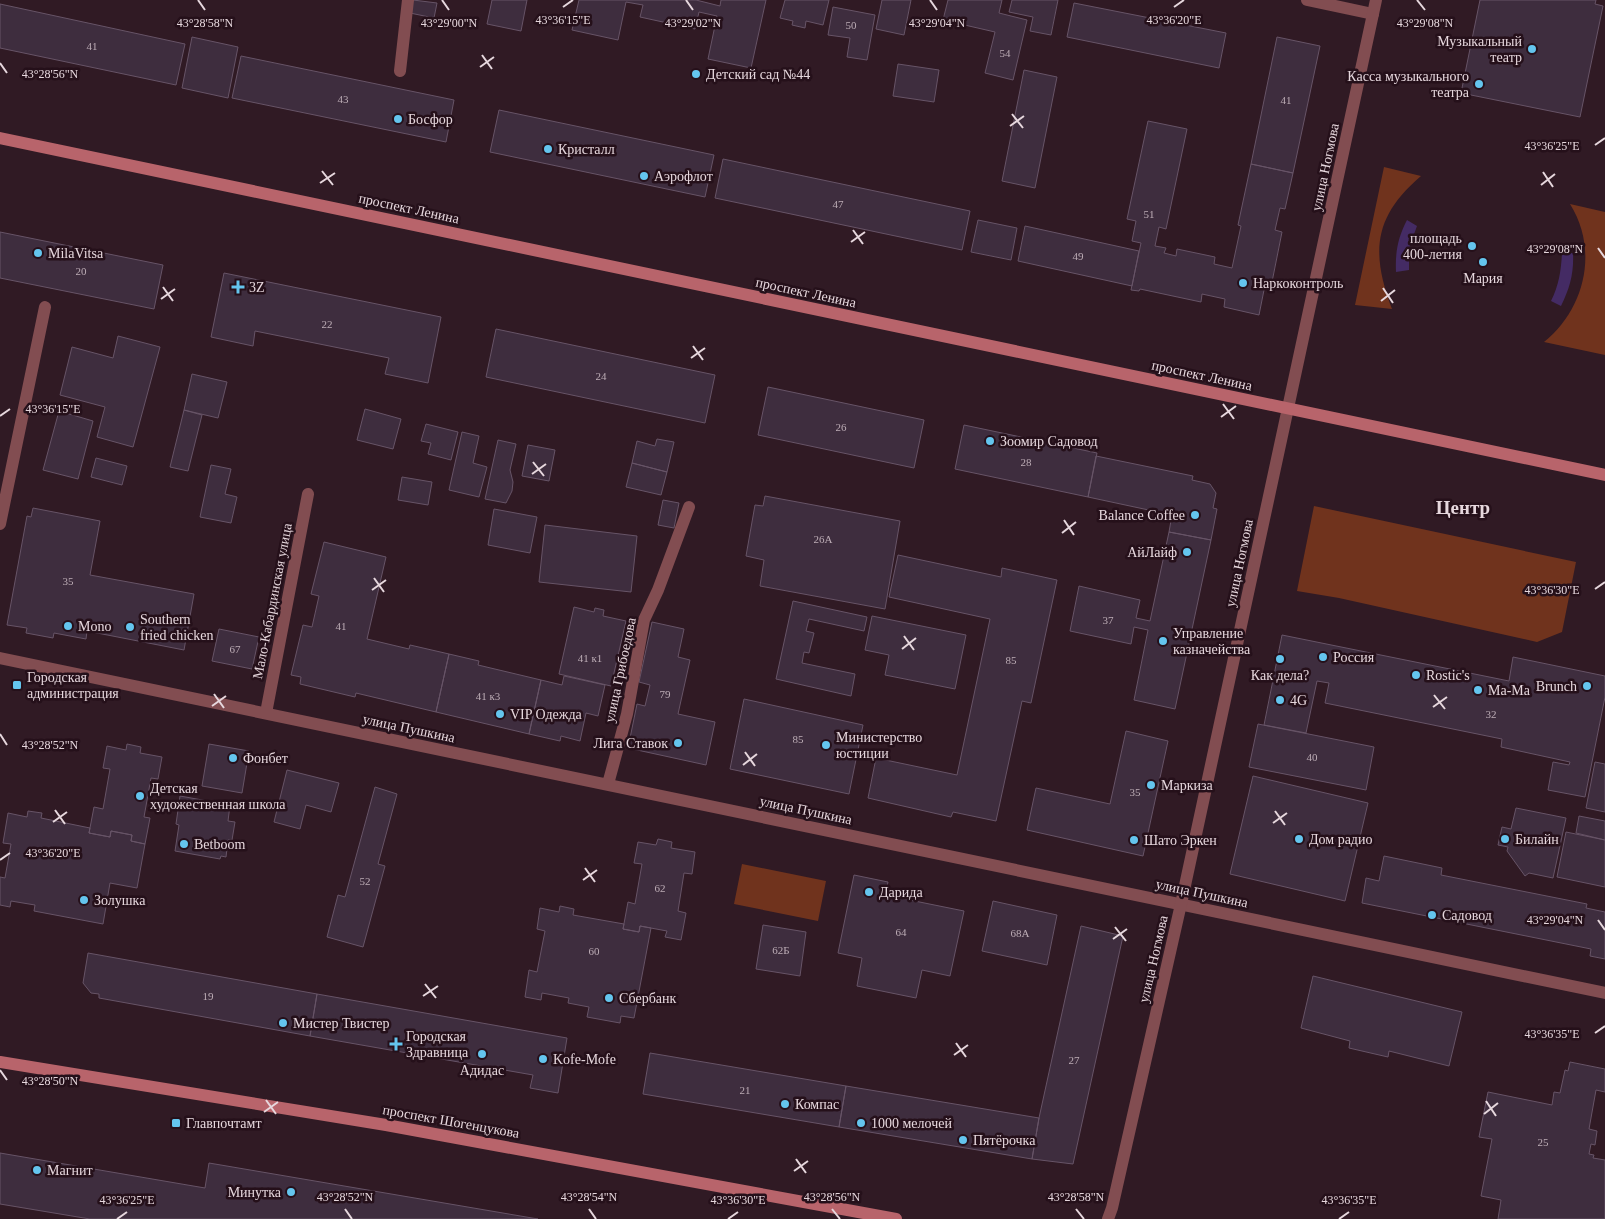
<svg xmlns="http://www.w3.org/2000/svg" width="1605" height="1219" font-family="Georgia,serif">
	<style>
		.green { fill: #70331d }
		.water { fill: #442b64 }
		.building { fill: #3e2d3e; stroke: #675467 }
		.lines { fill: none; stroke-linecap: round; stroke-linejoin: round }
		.minor { stroke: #824d51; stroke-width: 12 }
		.tertiary { stroke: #824d51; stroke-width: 12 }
		.secondary { stroke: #b8646b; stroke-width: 12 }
		.ticks { fill: none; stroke: #e6d7dd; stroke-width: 2 }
		.poi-dot { fill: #64c5ee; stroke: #25101a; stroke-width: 2 }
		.labels { text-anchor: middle; stroke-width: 5; stroke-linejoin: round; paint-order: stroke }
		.number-label { font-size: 11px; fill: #bcacb5 }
		.poi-label { font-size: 14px; fill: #e6d7dd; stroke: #25101a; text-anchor: start }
		.street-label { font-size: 14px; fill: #e6d7dd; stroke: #25101a }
		.district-label { font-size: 19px; font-weight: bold; fill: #e6d7dd; stroke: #25101a }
		.ticks-label { font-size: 12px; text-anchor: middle; fill: #e6d7dd; stroke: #25101a; stroke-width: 5; stroke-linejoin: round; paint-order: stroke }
	</style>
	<rect width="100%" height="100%" fill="#301a24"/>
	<path class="green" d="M1384,167L1421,176C1373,217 1371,253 1392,309L1355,305Z
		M1570,204L1605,212V355L1544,342C1585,309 1599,250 1570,204Z
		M1314,506L1576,562L1562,632L1537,642L1339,598L1297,591Z
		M742,864L826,881L818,921L734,904Z"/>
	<path class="water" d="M1407,220L1417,226L1409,248V270L1396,272C1395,253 1398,237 1407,220Z
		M1562,253H1573C1574,273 1570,288 1561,306L1551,301C1559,285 1561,271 1562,253Z"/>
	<path class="building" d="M413,0L437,3L434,18L410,13Z
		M492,0H527L521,31L487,24Z
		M579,0H696L720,6L721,0H766L751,68L708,59L717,16L699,12L695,29L640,17L643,5L626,2L618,40L572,30Z
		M785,0H829L823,25L806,21L805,28L792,25L793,21L780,18Z
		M882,0H911L904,35L876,29Z
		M948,0H1002L999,13L1027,20L1013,80L985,73L995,32L943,20Z
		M1012,0H1058L1051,35L1030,31L1033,17L1009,12Z
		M1480,0H1596L1595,4L1603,6L1580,117L1461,93Z
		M1074,3L1226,33L1219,68L1067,37Z
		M0,4L185,44L176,85L0,48Z
		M833,7L875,15L867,60L847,57L850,38L828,35Z
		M192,37L238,47L228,98L182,88Z
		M1277,37L1320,46L1293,173L1251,164Z
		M241,56L454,100L446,142L232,98Z
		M898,64L939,70L934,102L893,96Z
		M1024,70L1057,77L1035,188L1002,181Z
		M499,110L714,155L705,197L490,152Z
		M1148,121L1187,129L1166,229L1159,227L1155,246L1166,248L1164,253L1176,256L1177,249L1215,257L1214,264L1232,268L1241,226L1238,225L1251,164L1293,173L1285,209L1280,208L1275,230L1282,232L1272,282L1266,280L1259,315L1224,307L1225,299L1202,294L1201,302L1140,289L1139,291L1131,290L1141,243L1132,241L1136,221L1127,219Z
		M723,159L970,211L962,250L715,198Z
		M978,220L1017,228L1011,260L971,252Z
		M1025,226L1139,251L1132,286L1018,261Z
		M0,232L163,265L154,309L0,278Z
		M224,273L441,317L428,383L385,374L389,358L255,331L253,346L211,337Z
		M496,329L715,375L705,423L486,377Z
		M118,336L160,347L133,447L97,437L105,407L60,395L72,347L113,358Z
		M192,374L227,382L218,418L184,410Z
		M768,387L924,420L914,468L758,435Z
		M365,409L401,419L393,449L357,440Z
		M184,410L202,415L188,471L170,467Z
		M59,411L93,421L78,479L43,470Z
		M426,424L458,432L451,460L428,454L431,443L421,441Z
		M964,425L1097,453L1088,497L955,469Z
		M462,432L479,436L473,463L487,467L479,497L449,490Z
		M657,439L674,442L667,472L632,463L637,441L655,446Z
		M498,440L516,444L510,470L513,482L512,491L506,503L485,499Z
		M528,445L555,450L549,481L522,476Z
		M1096,456L1193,476L1192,480L1210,484L1216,493L1213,508L1217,509L1211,540L1169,532L1172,515L1088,497Z
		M96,458L127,466L122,485L91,477Z
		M632,463L667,472L661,495L626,487Z
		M211,465L231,469L225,494L237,497L231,523L200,517Z
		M402,477L432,482L428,505L398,500Z
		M765,496L900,521L885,609L760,586L764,560L746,556L755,505L763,506Z
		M663,500L679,503L674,528L658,525Z
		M33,508L100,521L90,575L194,594L184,650L87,631L86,639L54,633L53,638L26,633L27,628L7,625L27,516L31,517Z
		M494,509L537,517L530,553L488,545Z
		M545,525L637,536L631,592L539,582Z
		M1169,532L1211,540L1175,709L1134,700L1148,630L1134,627L1131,644L1070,631L1079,586L1140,600L1136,618L1150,621Z
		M324,542L386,557L367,639L409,649L410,645L449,654L436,712L356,693L355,697L300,684L301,677L291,675L303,625L312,627L319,596L311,594Z
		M898,555L1001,577L1002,568L1057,580L1031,703L1022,701L996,821L953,812L951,817L868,798L876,758L957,775L990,619L889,597Z
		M793,601L867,617L864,631L809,619L806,631L814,633L809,653L804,652L802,663L855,674L851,696L776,679Z
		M574,607L594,612L595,608L604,610L603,616L626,621L611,686L559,674Z
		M872,616L966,635L955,689L885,675L889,655L865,650Z
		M652,622L684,629L678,657L690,660L678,714L715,722L706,765L628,748L637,704L645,706L650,685L639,682Z
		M219,629L259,637L252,669L212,661Z
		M1282,635L1509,681L1513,657L1605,676V697L1585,797L1548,790L1553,762L1569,765L1570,762L1501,747L1502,739L1325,703L1329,683L1317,681L1306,733L1264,725Z
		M449,654L479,661L478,665L541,680L529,734L436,712Z
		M564,676L605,685L598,716L586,713L580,741L561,736L560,741L529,734L541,680L562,685Z
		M744,699L863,725L849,794L730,769Z
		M1258,724L1374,747L1366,790L1249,767Z
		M1126,731L1168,741L1143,856L1027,830L1036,788L1110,804Z
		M127,744L141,747L140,753L162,757L158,779L151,778L144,817L150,818L145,844L131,841L132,835L111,831L110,837L89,833L94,807L103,809L110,769L103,768L107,746L126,750Z
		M209,744L249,751L242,793L202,786Z
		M1595,762L1605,764V812L1586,808Z
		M287,770L339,783L331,812L306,805L300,829L274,822Z
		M1253,776L1368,803L1345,901L1230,874Z
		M375,787L397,794L378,864L385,866L363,947L327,937L338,895L345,897Z
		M180,796L230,805L228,821L235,822L232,840H228L226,857L221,856L220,859L175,851L179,825L176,824Z
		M1516,808L1566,818L1553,878L1529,873L1525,876L1507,851L1508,847L1498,845L1502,827L1511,829Z
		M28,811L42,813L41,818L90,828L89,833L110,837L111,831L132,835L131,841L145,844L137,888L110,883L103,924L34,911L35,905L11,901L10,907L0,905V877L5,878L11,844L3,843L8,813L27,817Z
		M1579,816L1605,821V840L1576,833Z
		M1566,832L1605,840V887L1557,877Z
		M658,839L672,842L671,848L695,852L692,874L684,873L678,911L686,913L681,940L665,937L667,931L640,926L639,932L623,929L628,902L635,904L642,864L634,863L638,842L656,845Z
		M1384,856L1442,868L1441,875L1587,904L1586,908L1605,912V959L1590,956L1591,949L1362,903L1366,878L1379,881Z
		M854,875L888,882L885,895L964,911L950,976L922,970L916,998L857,986L862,958L838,953Z
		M993,901L1057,915L1047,965L982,951Z
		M560,906L574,909L573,915L624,924L623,929L639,932L640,926L651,928L634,1018L621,1016L620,1023L587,1017L589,1007L568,1003L569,998L542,993L541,1000L525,997L529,970L537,972L545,931L537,929L540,908L559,912Z
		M763,925L806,932L800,976L756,969Z
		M1081,926L1123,936L1073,1164L1032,1159L1039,1118Z
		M88,953L317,994L310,1036L99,998V994L91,993L83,983Z
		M1313,976L1462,1012L1449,1066L1389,1051L1388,1057L1349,1048L1350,1041L1301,1028Z
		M317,994L567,1038L558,1093L530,1088L533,1075L310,1036Z
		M650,1053L846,1086L839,1127L643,1094Z
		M1570,1062L1605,1069V1092L1596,1090L1589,1129L1597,1131L1595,1145L1591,1144L1589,1154L1594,1155L1593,1158L1605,1160V1219H1498L1501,1200L1481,1196L1492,1139L1479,1137L1488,1092L1552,1105L1554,1092L1560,1093L1565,1070L1568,1071Z
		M846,1086L1039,1118L1032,1159L839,1127Z
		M0,1153L205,1188L209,1163L538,1219H90L0,1204Z"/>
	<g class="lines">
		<path class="minor" d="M1307,0L1373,14
			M400,71L408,0
			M0,524L45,307
			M0,658L1605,993
			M266,713L308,494
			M608,784L627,714L644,620L658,590L689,507"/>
		<path class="tertiary" d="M1108,1219L1112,1208L1181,904L1376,0"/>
		<path class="secondary" d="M0,138L1605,475
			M0,1062L386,1125L896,1219"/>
	</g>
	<path class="ticks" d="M198,0L205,10M442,0L449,10M686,0L693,10M930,0L937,10M1417,0L1425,10M563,7L573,0M1174,7L1184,0M482,55L492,69M0,63L7,73M480,67L494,57M1012,114L1023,128M1010,126L1024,116M1595,145L1605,138M322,171L333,185M1543,172L1553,187M320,183L335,173M1541,185L1555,174M853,230L863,244M851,242L865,232M1598,248L1605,258M163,287L173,301M1383,288L1393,303M161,299L175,289M1381,301L1395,290M693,346L703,360M691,358L705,348M1223,404L1234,419M0,416L10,409M1221,417L1236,406M533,462L544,476M532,474L546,464M1064,520L1074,535M1062,533L1076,522M374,578L384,592M1595,589L1605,582M372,590L386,580M904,636L914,650M902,649L916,638M214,694L224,708M1434,695L1445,709M212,706L226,696M1433,707L1447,697M0,734L7,745M745,752L755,766M743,765L757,754M55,810L65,824M1275,811L1285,825M53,822L67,812M1273,823L1287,813M0,860L10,853M585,868L595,882M583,880L597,870M1598,920L1605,930M1115,927L1126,941M1113,939L1127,929M425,984L436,998M423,996L438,986M1595,1033L1605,1026M956,1043L966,1057M954,1055L968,1045M0,1070L7,1080M266,1100L276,1114M1486,1101L1496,1116M264,1112L278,1102M1484,1114L1498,1103M796,1159L806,1173M794,1171L808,1161M345,1209L352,1219M589,1209L596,1219M832,1209L840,1219M1076,1209L1084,1219M117,1219L127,1212M728,1219L738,1212M1339,1219L1349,1212"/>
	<g class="poi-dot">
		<circle cx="1532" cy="49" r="5"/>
		<circle cx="696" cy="74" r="5"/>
		<circle cx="1479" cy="84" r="5"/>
		<circle cx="398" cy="119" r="5"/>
		<circle cx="548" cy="149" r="5"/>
		<circle cx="644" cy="176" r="5"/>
		<circle cx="1472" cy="246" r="5"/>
		<circle cx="38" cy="253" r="5"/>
		<circle cx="1483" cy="262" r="5"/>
		<circle cx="1243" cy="283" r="5"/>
		<path d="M235.5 279.5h5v5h5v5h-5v5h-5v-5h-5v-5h5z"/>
		<circle cx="990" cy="441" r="5"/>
		<circle cx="1195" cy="515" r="5"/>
		<circle cx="1187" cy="552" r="5"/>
		<circle cx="68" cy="626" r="5"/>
		<circle cx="130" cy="627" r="5"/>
		<circle cx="1163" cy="641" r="5"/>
		<circle cx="1323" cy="657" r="5"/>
		<circle cx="1280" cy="659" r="5"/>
		<circle cx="1416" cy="675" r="5"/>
		<rect x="12" y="680" width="10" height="10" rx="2.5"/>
		<circle cx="1587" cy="686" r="5"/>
		<circle cx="1478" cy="690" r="5"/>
		<circle cx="1280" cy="700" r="5"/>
		<circle cx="500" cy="714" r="5"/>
		<circle cx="678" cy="743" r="5"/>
		<circle cx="826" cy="745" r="5"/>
		<circle cx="233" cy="758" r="5"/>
		<circle cx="1151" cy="785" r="5"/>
		<circle cx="140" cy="796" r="5"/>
		<circle cx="1299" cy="839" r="5"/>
		<circle cx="1505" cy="839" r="5"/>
		<circle cx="1134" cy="840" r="5"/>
		<circle cx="184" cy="844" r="5"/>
		<circle cx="869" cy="892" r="5"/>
		<circle cx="84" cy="900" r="5"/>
		<circle cx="1432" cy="915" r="5"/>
		<circle cx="609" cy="998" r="5"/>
		<circle cx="283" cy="1023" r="5"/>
		<path d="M393.5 1036.5h5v5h5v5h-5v5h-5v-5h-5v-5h5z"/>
		<circle cx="482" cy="1054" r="5"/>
		<circle cx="543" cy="1059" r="5"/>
		<circle cx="785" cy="1104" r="5"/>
		<rect x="171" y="1118" width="10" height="10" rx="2.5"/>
		<circle cx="861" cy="1123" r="5"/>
		<circle cx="963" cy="1140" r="5"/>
		<circle cx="37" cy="1170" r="5"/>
		<circle cx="291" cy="1192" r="5"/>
	</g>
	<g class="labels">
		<g class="number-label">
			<text x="851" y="29">50</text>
			<text x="92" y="50">41</text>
			<text x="1005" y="57">54</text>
			<text x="343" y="103">43</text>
			<text x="1286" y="104">41</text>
			<text x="838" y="208">47</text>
			<text x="1149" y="218">51</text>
			<text x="1078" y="260">49</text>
			<text x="81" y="275">20</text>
			<text x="327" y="328">22</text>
			<text x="601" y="380">24</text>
			<text x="841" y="431">26</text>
			<text x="1026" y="466">28</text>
			<text x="823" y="543">26А</text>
			<text x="68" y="585">35</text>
			<text x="1108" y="624">37</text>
			<text x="341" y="630">41</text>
			<text x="235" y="653">67</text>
			<text x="590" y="662">41 к1</text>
			<text x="1011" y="664">85</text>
			<text x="665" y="698">79</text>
			<text x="488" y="700">41 к3</text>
			<text x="1491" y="718">32</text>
			<text x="798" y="743">85</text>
			<text x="1312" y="761">40</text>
			<text x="1135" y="796">35</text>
			<text x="365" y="885">52</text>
			<text x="660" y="892">62</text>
			<text x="901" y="936">64</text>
			<text x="1020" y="937">68А</text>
			<text x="781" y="954">62Б</text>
			<text x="594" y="955">60</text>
			<text x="208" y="1000">19</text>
			<text x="1074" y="1064">27</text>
			<text x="745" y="1094">21</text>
			<text x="1543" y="1146">25</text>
		</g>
		<g class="poi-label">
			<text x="1522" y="46" text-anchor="end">Музыкальный<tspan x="1522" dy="16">театр</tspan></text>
			<text x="706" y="79">Детский сад №44</text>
			<text x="1469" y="81" text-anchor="end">Касса музыкального<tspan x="1469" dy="16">театра</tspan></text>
			<text x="408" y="124">Босфор</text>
			<text x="558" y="154">Кристалл</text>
			<text x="654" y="181">Аэрофлот</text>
			<text x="1462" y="243" text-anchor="end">площадь<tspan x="1462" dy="16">400-летия</tspan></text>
			<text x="48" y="258">MilaVitsa</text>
			<text x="1483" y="283" text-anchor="middle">Мария</text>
			<text x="1253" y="288">Наркоконтроль</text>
			<text x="249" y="292">3Z</text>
			<text x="1000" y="446">Зоомир Садовод</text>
			<text x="1185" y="520" text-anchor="end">Balance Coffee</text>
			<text x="1177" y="557" text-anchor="end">АйЛайф</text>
			<text x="140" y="624">Southern<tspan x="140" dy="16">fried chicken</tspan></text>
			<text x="78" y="631">Mono</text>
			<text x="1173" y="638">Управление<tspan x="1173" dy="16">казначейства</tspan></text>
			<text x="1333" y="662">Россия</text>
			<text x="1280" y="680" text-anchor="middle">Как дела?</text>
			<text x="1426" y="680">Rostic's</text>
			<text x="27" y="682">Городская<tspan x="27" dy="16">администрация</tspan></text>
			<text x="1577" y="691" text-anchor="end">Brunch</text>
			<text x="1488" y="695">Ма-Ма</text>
			<text x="1290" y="705">4G</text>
			<text x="510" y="719">VIP Одежда</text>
			<text x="836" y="742">Министерство<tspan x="836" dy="16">юстиции</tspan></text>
			<text x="668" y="748" text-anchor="end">Лига Ставок</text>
			<text x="243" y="763">Фонбет</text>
			<text x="1161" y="790">Маркиза</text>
			<text x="150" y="793">Детская<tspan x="150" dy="16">художественная школа</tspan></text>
			<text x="1309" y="844">Дом радио</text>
			<text x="1515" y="844">Билайн</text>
			<text x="1144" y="845">Шато Эркен</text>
			<text x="194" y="849">Betboom</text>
			<text x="879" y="897">Дарида</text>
			<text x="94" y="905">Золушка</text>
			<text x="1442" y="920">Садовод</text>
			<text x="619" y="1003">Сбербанк</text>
			<text x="293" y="1028">Мистер Твистер</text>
			<text x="406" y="1041">Городская<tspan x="406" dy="16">Здравница</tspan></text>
			<text x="553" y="1064">Kofe-Mofe</text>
			<text x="482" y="1075" text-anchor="middle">Адидас</text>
			<text x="795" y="1109">Компас</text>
			<text x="186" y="1128">Главпочтамт</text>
			<text x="871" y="1128">1000 мелочей</text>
			<text x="973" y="1145">Пятёрочка</text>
			<text x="47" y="1175">Магнит</text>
			<text x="281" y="1197" text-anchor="end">Минутка</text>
		</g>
		<g class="street-label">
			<text transform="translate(1325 167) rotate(-78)" y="5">улица Ногмова</text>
			<text transform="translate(409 208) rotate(12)" y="5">проспект Ленина</text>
			<text transform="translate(806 292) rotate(12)" y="5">проспект Ленина</text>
			<text transform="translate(1202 375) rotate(12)" y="5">проспект Ленина</text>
			<text transform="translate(1239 563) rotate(-78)" y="5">улица Ногмова</text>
			<text transform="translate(272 601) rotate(-79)" y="5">Мало-Кабардинская улица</text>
			<text transform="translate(620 670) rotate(-78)" y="5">улица Грибоедова</text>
			<text transform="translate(409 728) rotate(12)" y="5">улица Пушкина</text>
			<text transform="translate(806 810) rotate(12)" y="5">улица Пушкина</text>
			<text transform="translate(1202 893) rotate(12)" y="5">улица Пушкина</text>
			<text transform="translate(1153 959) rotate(-77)" y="5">улица Ногмова</text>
			<text transform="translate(451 1121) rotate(10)" y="5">проспект Шогенцукова</text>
		</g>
		<g class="district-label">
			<text x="1463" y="514">Центр</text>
		</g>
	</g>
	<g class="ticks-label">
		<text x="1174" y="24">43°36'20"E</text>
		<text x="563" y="24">43°36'15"E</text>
		<text x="205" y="27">43°28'58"N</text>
		<text x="449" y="27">43°29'00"N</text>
		<text x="937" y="27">43°29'04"N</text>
		<text x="1425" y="27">43°29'08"N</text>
		<text x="693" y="27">43°29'02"N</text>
		<text x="50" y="78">43°28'56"N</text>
		<text x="1552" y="150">43°36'25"E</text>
		<text x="1555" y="253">43°29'08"N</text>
		<text x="53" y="413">43°36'15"E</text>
		<text x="1552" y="594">43°36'30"E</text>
		<text x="50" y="749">43°28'52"N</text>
		<text x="53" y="857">43°36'20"E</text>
		<text x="1555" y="924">43°29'04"N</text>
		<text x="1552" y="1038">43°36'35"E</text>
		<text x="50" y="1085">43°28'50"N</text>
		<text x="345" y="1201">43°28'52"N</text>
		<text x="589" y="1201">43°28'54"N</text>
		<text x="832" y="1201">43°28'56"N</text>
		<text x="1076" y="1201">43°28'58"N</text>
		<text x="127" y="1204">43°36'25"E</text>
		<text x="738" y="1204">43°36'30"E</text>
		<text x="1349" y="1204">43°36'35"E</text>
	</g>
</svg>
